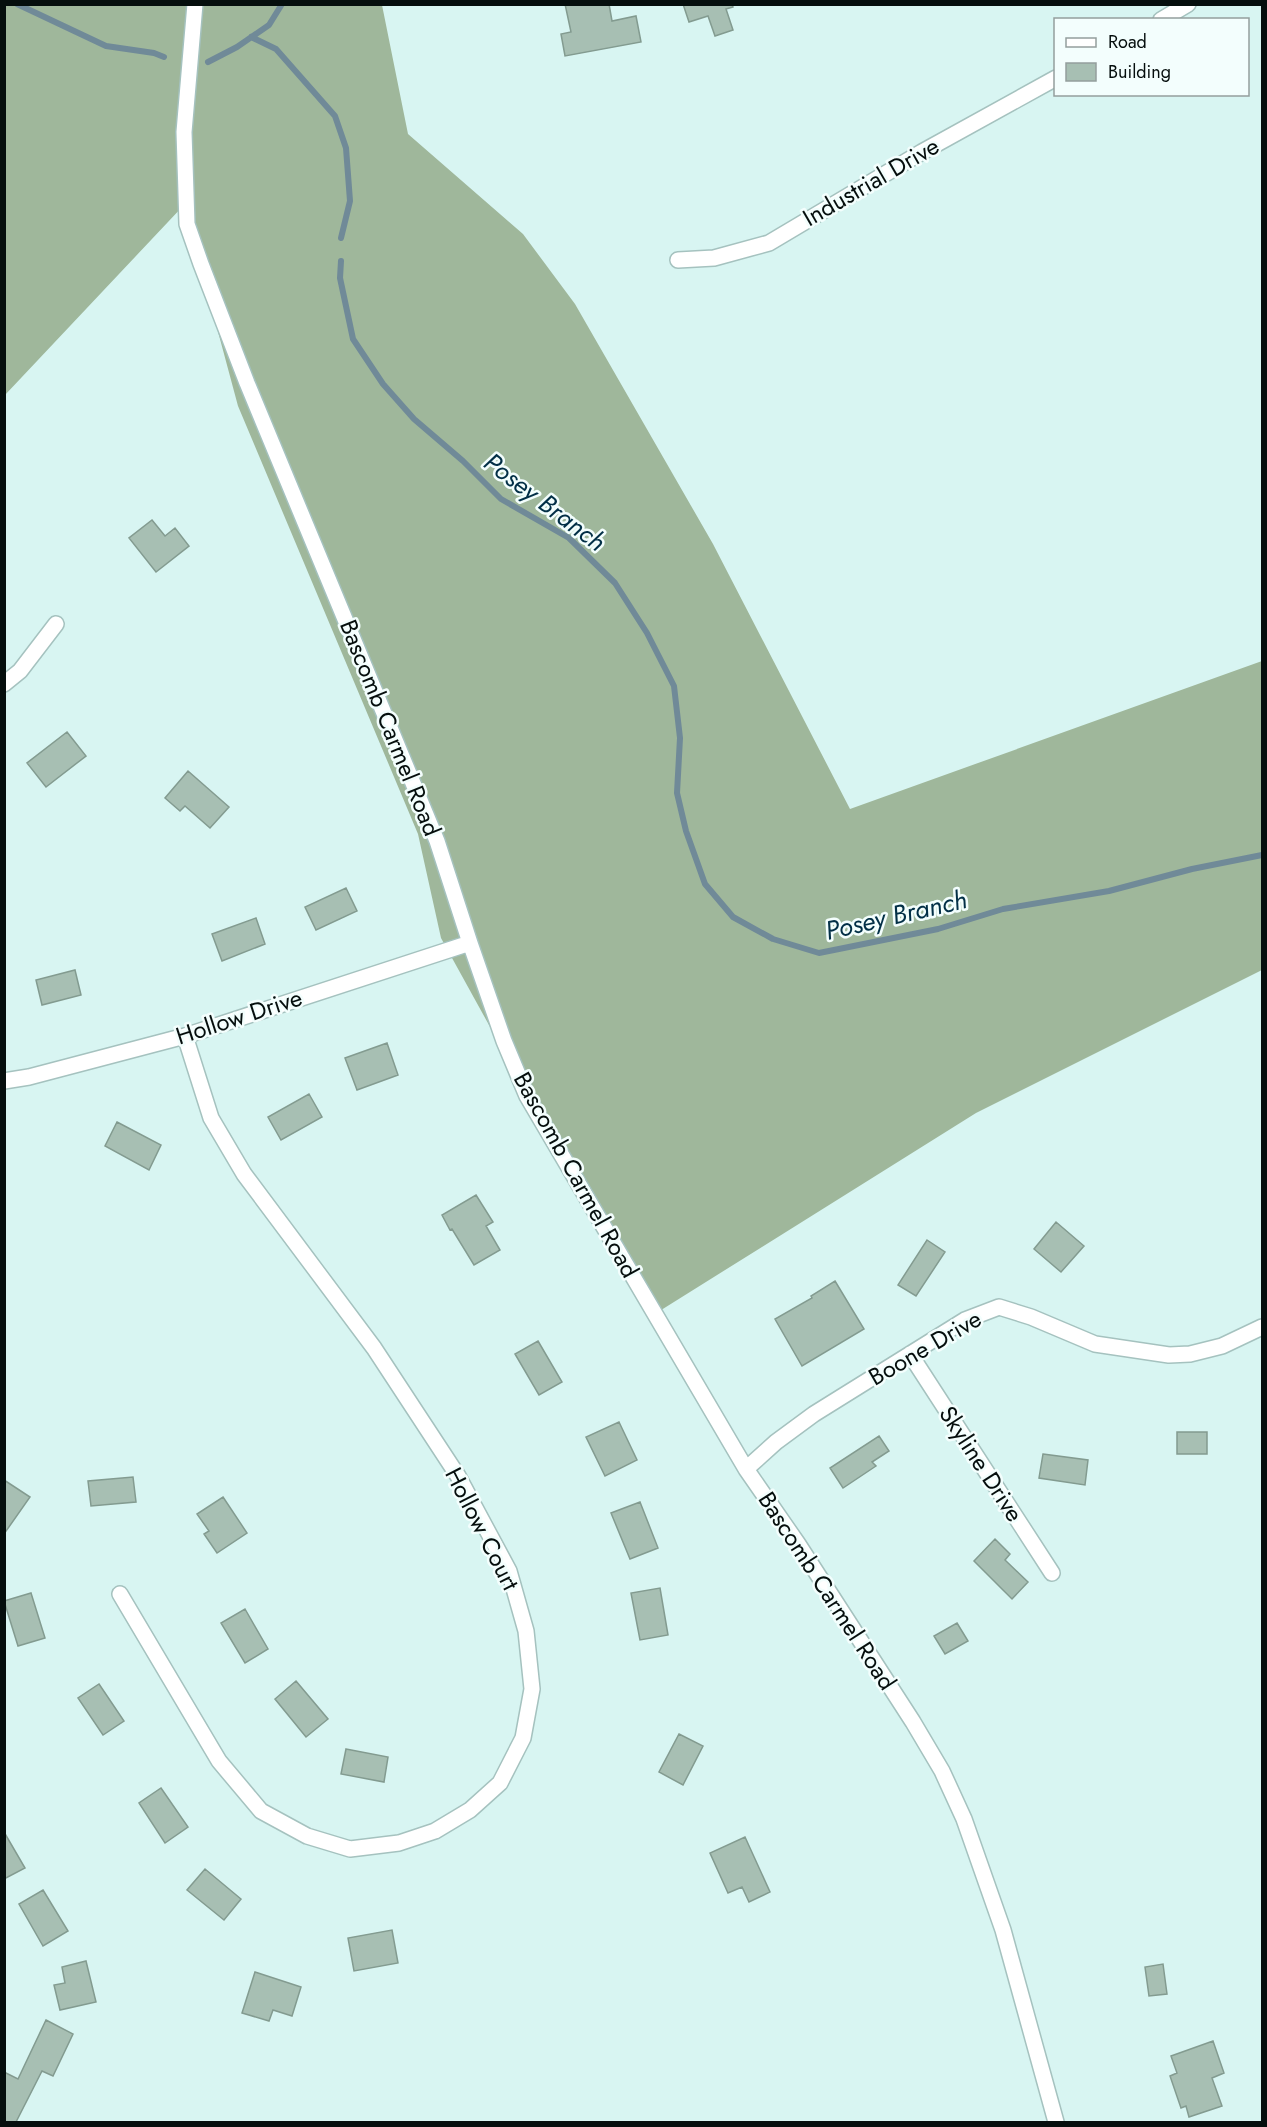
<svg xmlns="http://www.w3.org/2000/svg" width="1267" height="2127" font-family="Jost,sans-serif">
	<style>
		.forest { fill: #9fb79b }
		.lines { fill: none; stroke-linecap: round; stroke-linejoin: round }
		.stream { stroke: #708a98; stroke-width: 6 }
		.building { fill: #a7bfb3; stroke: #839b90; stroke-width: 1.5 }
		.street-casing { stroke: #a5c2bf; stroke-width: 18 }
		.street { stroke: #fff; stroke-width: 15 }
		.labels { text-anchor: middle; stroke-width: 5; stroke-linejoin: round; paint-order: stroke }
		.street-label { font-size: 24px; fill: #050e0d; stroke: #f3fefd }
		.water-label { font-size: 26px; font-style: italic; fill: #022f46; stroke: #f3fefd }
	</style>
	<rect width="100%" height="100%" fill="#d8f5f2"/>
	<path class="forest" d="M5,5H382L408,134L523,234L575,304L713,544L850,809L1262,661V970L976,1113L650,1317L441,938L418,834L238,406L184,205L5,395Z"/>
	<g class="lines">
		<path class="stream" d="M17,4L106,46L154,53L164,57
			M251,37L276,49L335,116L346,148L350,201L341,238
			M208,62L237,47L269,25L282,4
			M341,261L340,278L353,339L383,384L414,419L463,461L501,499L569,538L615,583L647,633L674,686L680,738L677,793L686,831L705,884L733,917L773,939L819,953L938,929L1003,909L1109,891L1192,869L1262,855"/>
	</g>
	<path class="building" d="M565,4H609L612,21L636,16L641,42L565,56L561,34L571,32Z
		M683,4H732L733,7L726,9L733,30L715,36L708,16L689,22Z
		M152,520L165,536L175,528L189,546L156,572L129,538Z
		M67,732L86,756L46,787L27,763Z
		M188,771L229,807L210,828L185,806L180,811L165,798Z
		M346,888L357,911L316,930L305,907Z
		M256,918L265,944L222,961L212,934Z
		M75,970L81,995L42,1005L36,980Z
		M387,1043L398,1075L357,1090L345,1058Z
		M309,1094L322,1117L281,1140L268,1117Z
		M117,1122L161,1145L149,1170L105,1146Z
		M476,1195L493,1222L486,1226L500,1250L474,1265L452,1229L450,1230L442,1215Z
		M1056,1222L1084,1246L1061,1272L1034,1249Z
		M927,1240L945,1252L916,1296L898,1285Z
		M835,1281L864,1329L802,1366L775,1319L812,1298L811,1296Z
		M538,1341L562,1382L539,1395L515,1354Z
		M619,1422L637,1460L605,1476L586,1437Z
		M1177,1432H1207V1454H1177Z
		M879,1436L889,1451L872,1462L876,1466L843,1488L830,1468Z
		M1043,1454L1088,1460L1085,1485L1039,1478Z
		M133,1477L136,1502L91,1506L88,1481Z
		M4,1480L30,1497L4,1534Z
		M223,1497L247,1533L217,1553L204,1534L209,1531L197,1514Z
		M640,1502L658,1548L630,1559L611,1513Z
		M995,1539L1010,1554L1005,1560L1028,1582L1012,1599L974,1561Z
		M660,1588L668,1635L640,1640L631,1593Z
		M31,1593L45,1638L18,1646L4,1601Z
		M245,1609L268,1649L245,1663L221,1623Z
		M957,1623L968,1641L945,1654L934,1636Z
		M296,1681L328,1719L306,1737L275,1699Z
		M99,1684L124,1721L103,1735L78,1698Z
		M679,1734L703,1746L683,1785L659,1772Z
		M346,1749L388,1757L384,1782L341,1774Z
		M161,1788L188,1827L165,1843L139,1803Z
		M4,1832L25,1868L4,1879Z
		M745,1837L770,1892L749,1902L742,1887L728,1893L710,1853Z
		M205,1869L241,1899L224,1920L187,1890Z
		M43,1890L68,1931L43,1946L19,1904Z
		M392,1930L398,1963L354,1971L348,1938Z
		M86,1961L96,2002L60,2010L54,1985L65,1983L62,1967Z
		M1163,1964L1167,1994L1149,1996L1145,1967Z
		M255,1972L301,1987L292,2016L273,2010L269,2021L242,2013Z
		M46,2020L73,2034L53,2076L42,2071L16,2122H4V2072L18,2079Z
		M1213,2041L1224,2073L1212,2078L1222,2106L1189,2117L1186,2106L1181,2108L1170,2076L1177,2073L1171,2056Z"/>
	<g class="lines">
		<defs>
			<path id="street" d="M195,4L184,132L187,224L201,264L247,383L437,841L470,943L504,1041L527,1096L746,1469L798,1544L913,1722L942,1771L964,1819L1003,1930L1056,2122
				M1161,20L1188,4
				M678,260L714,258L769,243L922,152L1056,78
				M4,684L20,671L56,624
				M4,1081L29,1077L185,1036L470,943
				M910,1354L1052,1573
				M746,1469L776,1442L814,1414L965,1320L999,1307L1031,1317L1095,1344L1169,1355L1190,1354L1222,1346L1262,1327
				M120,1594L219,1761L261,1811L307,1836L350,1849L399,1843L435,1831L470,1810L500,1783L523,1738L532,1689L526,1631L509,1571L458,1476L374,1348L244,1174L211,1118L185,1036"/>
		</defs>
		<use href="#street" class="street-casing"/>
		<use href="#street" class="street"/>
	</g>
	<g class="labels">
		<g class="street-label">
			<text transform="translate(871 182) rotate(-30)" y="8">Industrial Drive</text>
			<text transform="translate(390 728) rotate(68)" y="8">Bascomb Carmel Road</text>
			<text transform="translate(239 1017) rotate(-18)" y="8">Hollow Drive</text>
			<text transform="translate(576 1175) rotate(61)" y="8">Bascomb Carmel Road</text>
			<text transform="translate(925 1348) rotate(-30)" y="8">Boone Drive</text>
			<text transform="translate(981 1464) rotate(57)" y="8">Skyline Drive</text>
			<text transform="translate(482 1529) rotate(63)" y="8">Hollow Court</text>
			<text transform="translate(827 1591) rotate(57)" y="8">Bascomb Carmel Road</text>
		</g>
		<g class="water-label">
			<text transform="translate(545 502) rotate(37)" y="9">Posey Branch</text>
			<text transform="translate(896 915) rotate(-13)" y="9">Posey Branch</text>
		</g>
	</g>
	<rect width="1267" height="2127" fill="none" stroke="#050e0d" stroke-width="12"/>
	<rect x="1054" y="18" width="195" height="78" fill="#f3fefd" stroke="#949e9d" stroke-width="1.5"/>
	<rect x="1066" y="38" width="30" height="9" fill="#ffffff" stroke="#949e9d" stroke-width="1.5"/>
	<text x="1108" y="48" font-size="18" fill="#050e0d">Road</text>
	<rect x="1066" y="63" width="30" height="18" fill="#a7bfb3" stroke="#949e9d" stroke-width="1.5"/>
	<text x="1108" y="78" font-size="18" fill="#050e0d">Building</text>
</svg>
